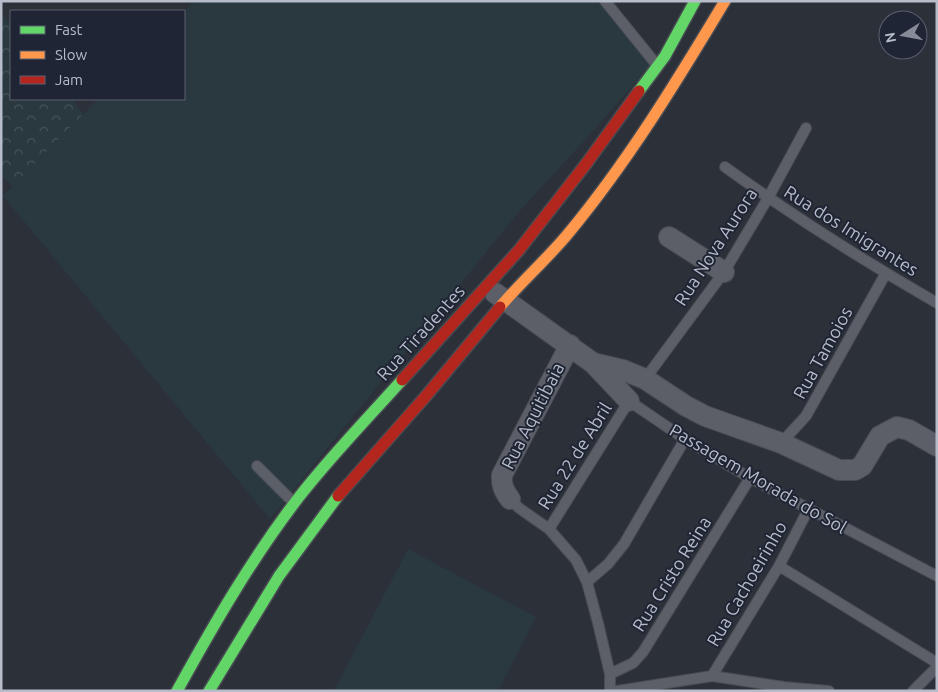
<svg xmlns="http://www.w3.org/2000/svg" width="938" height="692" font-family="Ubuntu,sans-serif">
	<style>
		.forest { fill: url(#forest-crowns) }
		.pitch { fill: #29393f }
		.lines { fill: none; stroke-linecap: round; stroke-linejoin: round }
		.lane-casing { stroke: #484b52; stroke-width: 12 }
		.street-casing { stroke: #484b52; stroke-width: 22 }
		.fast-casing { stroke: #484b52; stroke-width: 14 }
		.slow-casing { stroke: #484b52; stroke-width: 14 }
		.jam-casing { stroke: #484b52; stroke-width: 14 }
		.lane { stroke: #5c5f67; stroke-width: 10 }
		.street { stroke: #5c5f67; stroke-width: 20 }
		.fast { stroke: #63d668; stroke-width: 11 }
		.slow { stroke: #ff974d; stroke-width: 11 }
		.jam { stroke: #b3261e; stroke-width: 11 }
		.labels { text-anchor: middle; stroke-width: 4; stroke-linejoin: round; paint-order: stroke }
		.street-label { font-size: 18px; fill: #b6bcc9; stroke: #1f2534 }
	</style>
	<defs>
		<pattern id="forest-crowns" width="20" height="18" patternUnits="userSpaceOnUse" patternTransform="scale(1.25)"><rect width="20" height="18" fill="#29393f"/><path d="M2 6a3 3 0 1 1 6 0M12 15a3 3 0 1 1 6 0" fill="none" stroke="#465459"/></pattern>
	</defs>
	<rect width="100%" height="100%" fill="#2c3039"/>
	<path class="forest" d="M1,13L11,24V99H72L167,237L263,407L1,176Z"/>
	<path class="pitch" d="M194,1H615L639,47L651,64L595,129L517,214L270,519L3,196L98,99H184V12Z
		M408,549L536,617L498,691H334Z"/>
	<g class="lines">
		<defs>
			<path id="lane" d="M605,1L656,64
				M725,167C793,216 864,261 937,303
				M645,379L724,272L768,198L806,128
				M781,443L806,416L886,273
				M257,466L293,502
				M510,499L519,508L549,529L576,560L587,582L598,623L610,674V691
				M549,529L629,401L685,439L750,478L937,576
				M779,566L937,663
				M587,582L608,564L624,544L685,439
				M610,674L633,663L643,652L750,478
				M712,676L779,566L809,508
				M617,691L712,676L784,687L829,691
				M913,691L937,667"/>
			<path id="street" d="M669,237L724,272
				M495,293L593,363L629,401
				M593,363L623,370L645,379L686,406L705,416L781,443L839,470H855L862,466L880,436L897,427L909,430L937,446
				M510,499C504,491 501,485 502,475L570,345"/>
			<path id="fast" d="M639,91L665,56L695,1
				M177,691C214,624 252,558 299,497C331,456 367,419 402,380
				M209,691L279,576L338,496"/>
			<path id="slow" d="M500,307C521,282 546,260 567,235C627,163 677,81 725,1"/>
			<path id="jam" d="M402,380L519,250L586,164L639,91
				M338,496L426,396L500,307"/>
		</defs>
		<use href="#lane" class="lane-casing"/>
		<use href="#street" class="street-casing"/>
		<use href="#fast" class="fast-casing"/>
		<use href="#slow" class="slow-casing"/>
		<use href="#jam" class="jam-casing"/>
		<use href="#lane" class="lane"/>
		<use href="#street" class="street"/>
		<use href="#fast" class="fast"/>
		<use href="#slow" class="slow"/>
		<use href="#jam" class="jam"/>
	</g>
	<g class="labels">
		<g class="street-label">
			<text transform="translate(851 231) rotate(32)" y="6">Rua dos Imigrantes</text>
			<text transform="translate(716 247) rotate(-57)" y="6">Rua Nova Aurora</text>
			<text transform="translate(421 333) rotate(-48)" y="6">Rua Tiradentes</text>
			<text transform="translate(823 353) rotate(-61)" y="6">Rua Tamoios</text>
			<text transform="translate(533 416) rotate(-63)" y="6">Rua Aquitibaia</text>
			<text transform="translate(575 456) rotate(-58)" y="6">Rua 22 de Abril</text>
			<text transform="translate(758 479) rotate(30)" y="6">Passagem Morada do Sol</text>
			<text transform="translate(672 574) rotate(-58)" y="6">Rua Cristo Reina</text>
			<text transform="translate(747 584) rotate(-60)" y="6">Rua Cachoeirinho</text>
		</g>
	</g>
	<rect width="938" height="692" fill="none" stroke="#b6bcc9" stroke-width="5"/>
	<rect x="10" y="10" width="175" height="90" fill="#1f2534" stroke="#5b6170"/>
	<rect x="20" y="26" width="25" height="8" fill="#63d668" stroke="#5b6170"/>
	<text x="55" y="35" font-size="15" fill="#b6bcc9">Fast</text>
	<rect x="20" y="51" width="25" height="8" fill="#ff974d" stroke="#5b6170"/>
	<text x="55" y="60" font-size="15" fill="#b6bcc9">Slow</text>
	<rect x="20" y="76" width="25" height="8" fill="#b3261e" stroke="#5b6170"/>
	<text x="55" y="85" font-size="15" fill="#b6bcc9">Jam</text>
	<g transform="translate(903 35) rotate(259)"><circle r="24" fill="#1f2534" stroke="#5b6170"/>
	<path d="M0-4L9 19L0 12L-9 19Z" fill="#868b97"/>
	<text y="-8" font-size="14" font-weight="bold" text-anchor="middle" fill="#b6bcc9">N</text>
	</g>
</svg>
